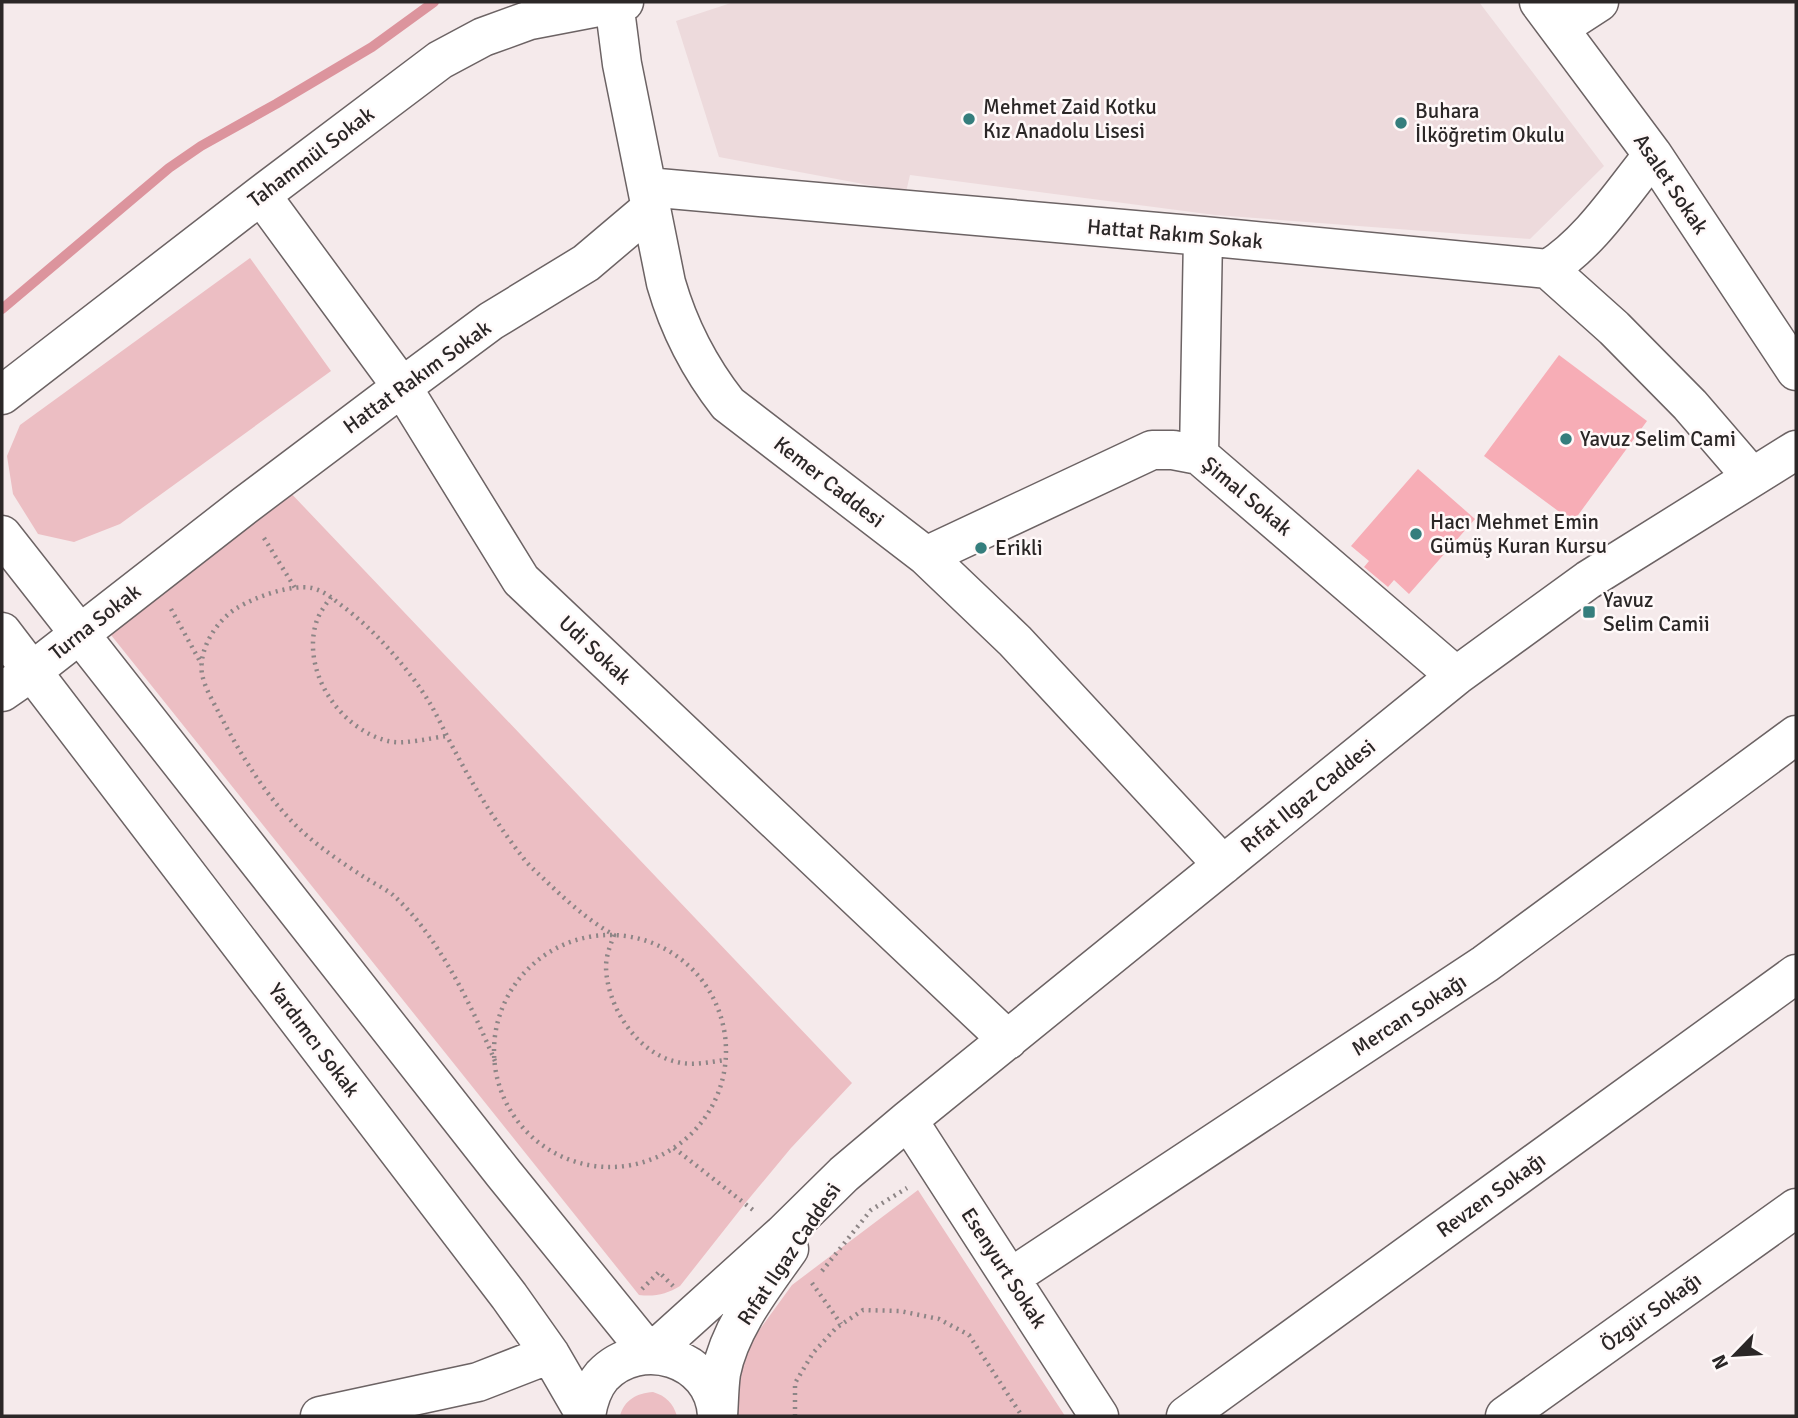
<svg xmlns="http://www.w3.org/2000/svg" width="1798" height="1418" font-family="Signika,sans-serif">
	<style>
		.built { fill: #eddadc }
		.green { fill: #ecbec3 }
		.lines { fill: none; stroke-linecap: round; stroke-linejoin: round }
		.stream { stroke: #dc949d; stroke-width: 10 }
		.building { fill: #f7adb6 }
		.minor-casing { stroke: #6c6364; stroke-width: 41 }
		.path { stroke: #8d8586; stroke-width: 4.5; stroke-dasharray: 2 5; stroke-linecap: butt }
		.minor { stroke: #fff; stroke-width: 38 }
		.poi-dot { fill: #357e7d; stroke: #fff9f9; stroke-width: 2.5 }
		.labels { text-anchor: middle; stroke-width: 5; stroke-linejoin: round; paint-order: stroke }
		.poi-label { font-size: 21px; fill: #2b2727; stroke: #fff9f9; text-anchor: start }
		.street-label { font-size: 21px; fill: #2b2727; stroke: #fff9f9 }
	</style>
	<rect width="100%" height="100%" fill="#f5eaeb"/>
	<path class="built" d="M734,2H1479L1604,166L1530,239L1215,215L910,175L906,192L719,157L676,21Z"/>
	<path class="green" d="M250,258L331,371L120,524L74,542L38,534L13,494L7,456L20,425Z
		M286,488L852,1083L791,1148L747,1201L680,1286C667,1294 655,1297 639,1295L107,630Z
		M918,1190L1065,1416H737L741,1355L792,1285Z
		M653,1392C666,1396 673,1403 677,1416H620C624,1400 637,1393 653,1392Z"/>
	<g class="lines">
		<path class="stream" d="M2,309L169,168L201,146L276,104L372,47L434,2"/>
	</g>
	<path class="building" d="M1559,355L1647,421L1573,522L1484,456Z
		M1418,469L1475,519L1409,594L1394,580L1388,587L1364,567L1369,561L1351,546Z"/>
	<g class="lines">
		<defs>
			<path id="minor" d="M614,2L622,64L666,283C679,328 699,367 728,404L926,556L1015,641L1223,865
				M1539,2L1653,155L1796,371
				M1559,28L1599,2
				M647,187L1203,236L1548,269C1591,242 1621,194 1653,155
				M261,195L402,387L521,580L1008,1040
				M1548,269L1614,328L1690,405L1752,477
				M2,395L261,195L440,60L483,37L530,20L624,2
				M1199,455L1203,236
				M2,535L504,1174L650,1354
				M926,556L1152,450H1173L1199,455L1456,676
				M2,632L509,1296L550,1354L586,1416
				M2,692L31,672L244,506L402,387L491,321L586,263L651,208
				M908,1120L1099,1416
				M1010,1278L1485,964L1796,735
				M650,1354L783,1234L844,1174L908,1120L1456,676L1588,580L1796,450
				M320,1416L478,1382L550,1354
				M586,1416C588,1402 592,1388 602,1376C640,1335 714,1357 717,1415
				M718,1416C719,1402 719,1387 721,1373C730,1327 763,1286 789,1249
				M1186,1416L1796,974
				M1505,1416L1796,1208"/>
		</defs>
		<use href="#minor" class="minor-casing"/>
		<path class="path" d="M264,538L295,588
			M331,597C326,604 320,612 317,620C300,670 339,729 388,741C404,745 430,738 447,736
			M171,609L202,665
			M494 1051a116 116 0 1 1 232 0a116 116 0 1 1-232 0Z
			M495,1061C474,1012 450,961 416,919C409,911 401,902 393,895C384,888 373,883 364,877C344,864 323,850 305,834C269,802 242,757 220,715C214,703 205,689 202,674C198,649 217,620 237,608C255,597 291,584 312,588C324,591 332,598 341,605C374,629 410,670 431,705C440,721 448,739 457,755C476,791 499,827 524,859C531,868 540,875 548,883C568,902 589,921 614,935C610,946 606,956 606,967C607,1007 637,1053 677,1062C693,1066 709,1062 725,1060
			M674,1148L753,1210
			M822,1271L871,1210L907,1188
			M812,1283L841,1324
			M642,1289L659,1272L673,1286
			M795,1416V1383L813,1353L836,1328L863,1310L900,1311L939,1319L969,1335L1022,1416"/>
		<use href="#minor" class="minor"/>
	</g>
	<g class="poi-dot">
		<circle cx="969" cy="119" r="7"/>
		<circle cx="1401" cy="123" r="7"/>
		<circle cx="1566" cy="439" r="7"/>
		<circle cx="1416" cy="534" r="7"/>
		<circle cx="981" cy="548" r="7"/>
		<rect x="1582" y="605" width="14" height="14" rx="3.5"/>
	</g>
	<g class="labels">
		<g class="poi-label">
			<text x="983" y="114">Mehmet Zaid Kotku<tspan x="983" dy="24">Kız Anadolu Lisesi</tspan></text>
			<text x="1415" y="118">Buhara<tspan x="1415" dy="24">İlköğretim Okulu</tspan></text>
			<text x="1580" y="446">Yavuz Selim Cami</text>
			<text x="1430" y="529">Hacı Mehmet Emin<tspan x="1430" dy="24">Gümüş Kuran Kursu</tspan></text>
			<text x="995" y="555">Erikli</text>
			<text x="1603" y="607">Yavuz<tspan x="1603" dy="24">Selim Camii</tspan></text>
		</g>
		<g class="street-label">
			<text transform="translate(311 157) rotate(-37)" y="7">Tahammül Sokak</text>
			<text transform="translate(1671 184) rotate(56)" y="7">Asalet Sokak</text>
			<text transform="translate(1175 234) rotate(5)" y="7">Hattat Rakım Sokak</text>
			<text transform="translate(417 377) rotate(-36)" y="7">Hattat Rakım Sokak</text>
			<text transform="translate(829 482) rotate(38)" y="7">Kemer Caddesi</text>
			<text transform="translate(1247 496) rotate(40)" y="7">Şimal Sokak</text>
			<text transform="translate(95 622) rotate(-38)" y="7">Turna Sokak</text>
			<text transform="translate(595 650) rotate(43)" y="7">Udi Sokak</text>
			<text transform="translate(1308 796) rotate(-39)" y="7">Rıfat Ilgaz Caddesi</text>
			<text transform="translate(1409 1015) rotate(-33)" y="7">Mercan Sokağı</text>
			<text transform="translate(314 1040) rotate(53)" y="7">Yardımcı Sokak</text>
			<text transform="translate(1491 1195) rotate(-36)" y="7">Revzen Sokağı</text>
			<text transform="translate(789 1254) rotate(-56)" y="7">Rıfat Ilgaz Caddesi</text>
			<text transform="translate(1004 1268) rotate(57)" y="7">Esenyurt Sokak</text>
			<text transform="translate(1651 1312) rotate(-36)" y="7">Özgür Sokağı</text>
		</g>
	</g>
	<rect width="1798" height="1418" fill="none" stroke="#2b2727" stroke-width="7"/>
	<g transform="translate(1735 1355) rotate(245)" stroke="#fff9f9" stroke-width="5" paint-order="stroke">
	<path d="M0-5L12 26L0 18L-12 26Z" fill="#2b2727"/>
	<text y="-10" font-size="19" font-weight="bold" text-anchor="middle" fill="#2b2727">N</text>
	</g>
</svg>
